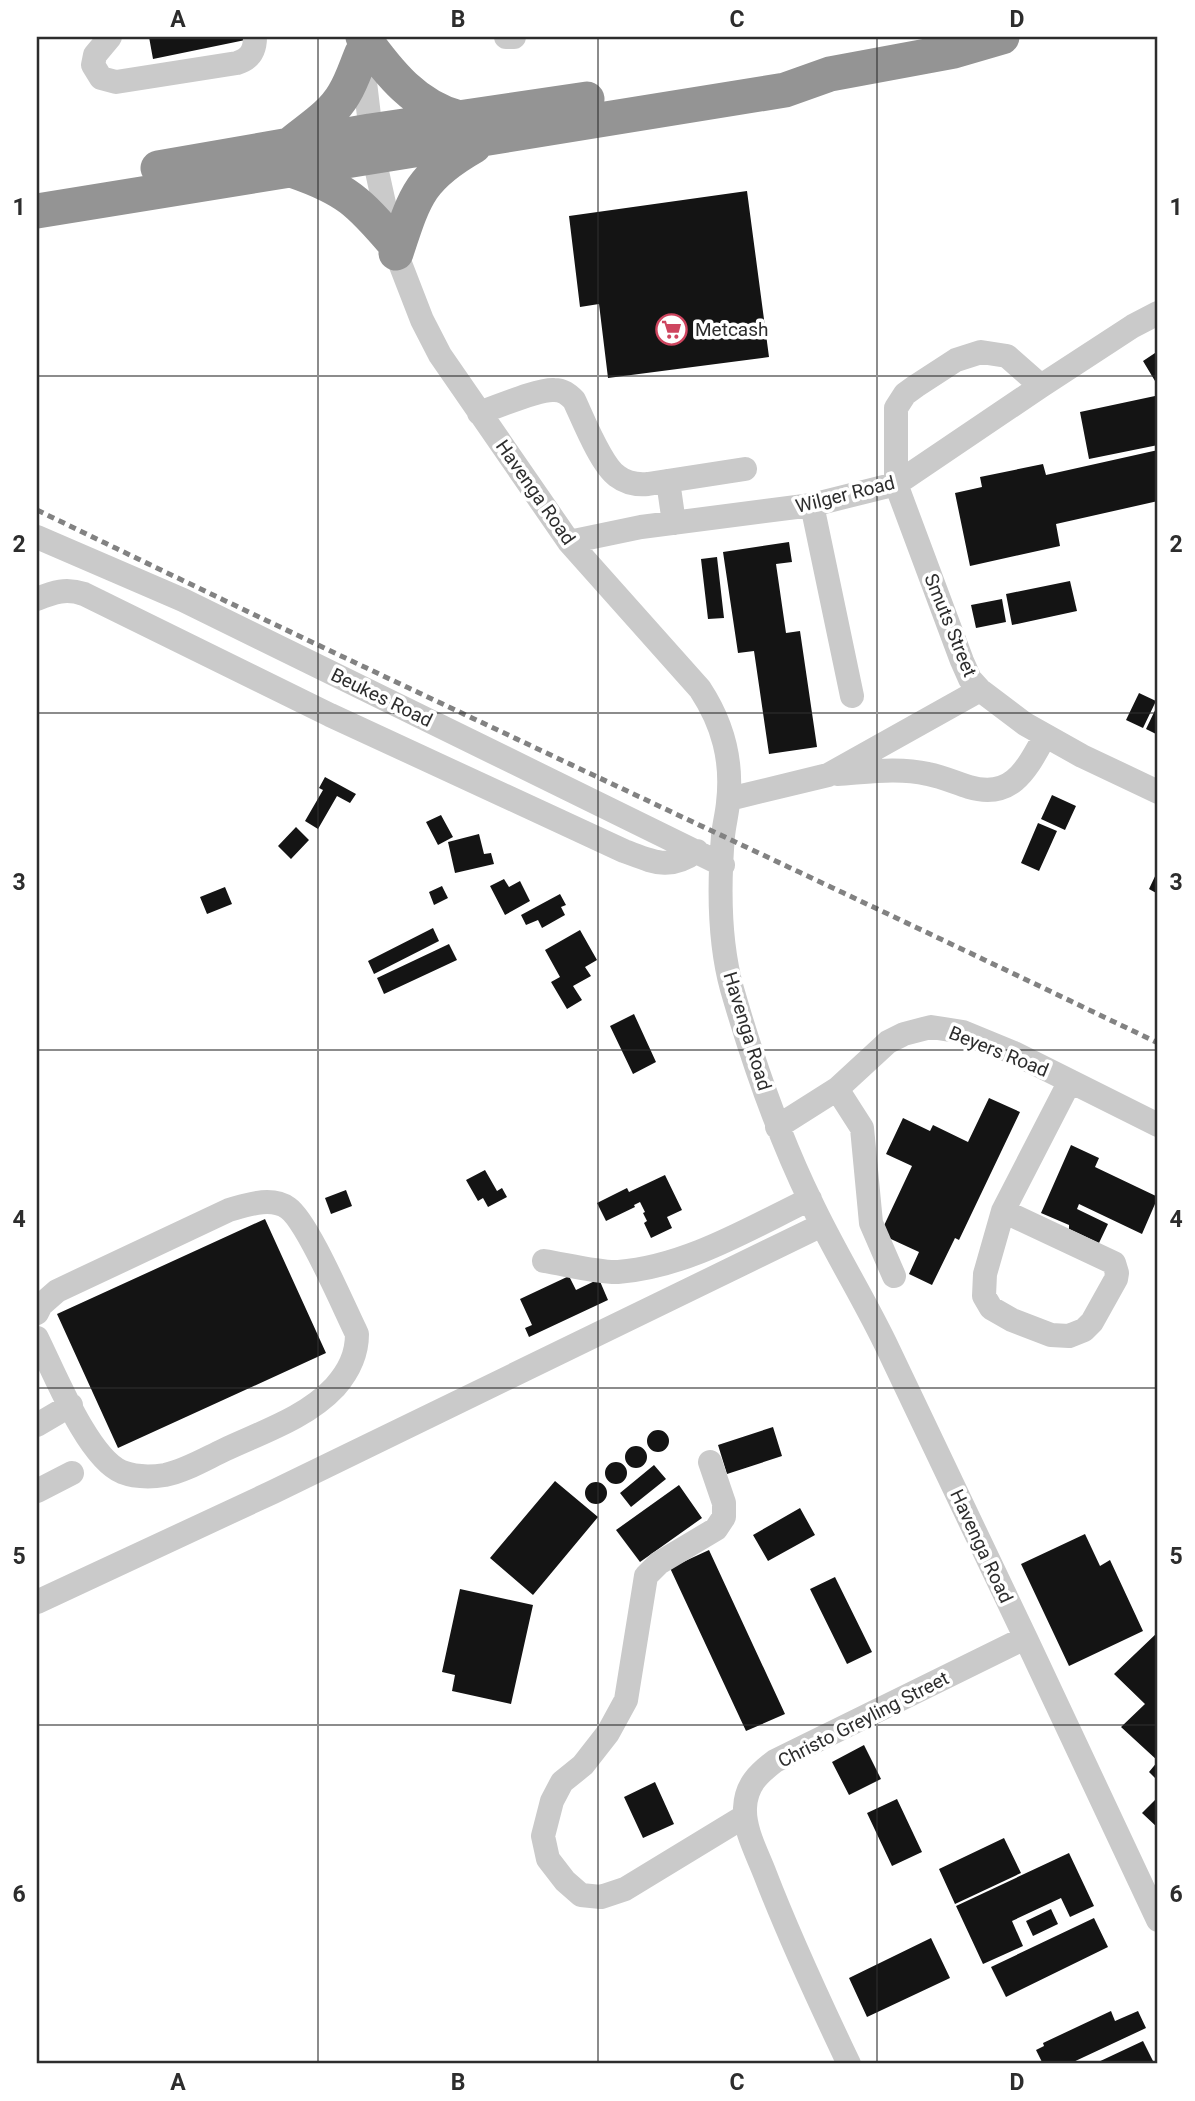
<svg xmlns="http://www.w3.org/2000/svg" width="1195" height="2101" font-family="Roboto,sans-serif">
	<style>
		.building { fill: #141414 }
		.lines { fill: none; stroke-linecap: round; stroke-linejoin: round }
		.minor { stroke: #cacaca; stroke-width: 24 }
		.highway { stroke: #949494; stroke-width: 35 }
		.rail { stroke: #828282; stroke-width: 5; stroke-dasharray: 7 5; stroke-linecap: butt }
		.grid { fill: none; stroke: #2d2d2d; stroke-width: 2; stroke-opacity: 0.55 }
		.labels { text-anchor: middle; stroke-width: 7; stroke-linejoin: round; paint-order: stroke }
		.poi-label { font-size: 19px; fill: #2d2d2d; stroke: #fff; text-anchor: start }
		.street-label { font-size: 19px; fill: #2d2d2d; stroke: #fff }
		.neatline { fill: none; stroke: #2d2d2d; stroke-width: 2.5 }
		.grid-label { font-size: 23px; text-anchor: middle; font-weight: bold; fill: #2d2d2d }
	</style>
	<rect width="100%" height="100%" fill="#fff"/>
	<path class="building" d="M149,37H255V38L153,59Z
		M747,191L769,357L608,378L599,304L580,307L569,216Z
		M1158,351V386L1143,361Z
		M1155,396L1158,410V445L1089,459L1080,412Z
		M1158,450V501L1056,524L1060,546L970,566L955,493L982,487L980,477L1043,464L1046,475Z
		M789,542L792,562L776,564L786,633L800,631L817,747L769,754L754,651L738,653L723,552Z
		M717,557L724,618L708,619L701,559Z
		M1070,581L1077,611L1012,625L1006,594Z
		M1002,599L1006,622L976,628L971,605Z
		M1139,693L1156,701L1143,728L1126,720Z
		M1158,704V735L1146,729Z
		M325,777L356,794L350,803L337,796L318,829L305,821L323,790L319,788Z
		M1052,795L1076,806L1065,830L1041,819Z
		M441,815L453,837L438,845L426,822Z
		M1038,823L1057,831L1039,871L1021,863Z
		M296,827L309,840L291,859L278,846Z
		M479,834L484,854L491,853L494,864L455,873L448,842Z
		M1158,870V894L1149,889Z
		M504,879L509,887L520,881L530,901L505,915L490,886Z
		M442,886L448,898L434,905L429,892Z
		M225,887L232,904L207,914L200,897Z
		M560,894L566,905L561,907L565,915L542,928L538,920L526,925L521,915Z
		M433,928L439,941L374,974L368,961Z
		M580,930L597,960L585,967L591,976L573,986L582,1000L567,1009L551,982L560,977L545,950Z
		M449,944L457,960L384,994L377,978Z
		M634,1014L656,1062L633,1074L610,1026Z
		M989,1098L1020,1112L959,1240L955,1238L932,1285L909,1274L919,1252L880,1234L912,1166L886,1154L903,1118L930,1131L933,1125L968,1142Z
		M1071,1145L1099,1158L1095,1167L1158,1197L1142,1234L1079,1204L1077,1209L1108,1224L1099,1243L1069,1229V1225L1041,1213Z
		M485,1170L497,1191L502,1188L507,1197L488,1207L483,1198L478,1201L466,1180Z
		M665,1175L682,1210L667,1217L672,1228L651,1238L644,1223L647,1221L643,1213L645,1212L640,1202L634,1205L635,1207L606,1221L597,1203L627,1188L629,1192Z
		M346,1190L352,1206L331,1214L325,1198Z
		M265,1219L326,1353L118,1448L57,1314Z
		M569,1276L576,1290L599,1279L608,1300L529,1337L525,1328L532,1325L520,1299Z
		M773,1427L782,1456L727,1474L718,1445Z
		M647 1441a11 11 0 1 1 22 0a11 11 0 1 1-22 0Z
		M625 1457a11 11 0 1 1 22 0a11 11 0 1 1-22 0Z
		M605 1473a11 11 0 1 1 22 0a11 11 0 1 1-22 0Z
		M654,1465L666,1479L631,1507L620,1493Z
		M555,1481L598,1517L533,1595L490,1558Z
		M585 1493a11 11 0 1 1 22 0a11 11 0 1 1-22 0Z
		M679,1485L702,1518L640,1562L616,1530Z
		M800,1508L815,1535L768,1561L753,1535Z
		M1085,1534L1100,1566L1110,1560L1143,1631L1069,1666L1021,1564Z
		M709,1550L785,1714L746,1731L670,1568Z
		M835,1577L872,1652L847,1664L810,1589Z
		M460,1589L533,1605L511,1704L452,1691L455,1675L442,1672Z
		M1158,1632V1781L1149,1772L1158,1761L1121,1727L1145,1704L1114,1674Z
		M864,1745L881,1779L849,1795L832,1762Z
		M655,1782L674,1824L643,1838L624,1797Z
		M1158,1797V1828L1142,1813Z
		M897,1799L922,1852L892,1866L867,1813Z
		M1004,1838L1021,1873L955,1904L939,1869Z
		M1069,1853L1094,1906L1070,1917L1061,1898L1012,1921L1023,1946L983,1964L956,1906Z
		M1051,1909L1058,1924L1033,1936L1026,1921Z
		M1094,1918L1108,1947L1006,1997L991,1967Z
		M931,1938L950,1978L867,2017L849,1978Z
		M1111,2011L1115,2021L1138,2011L1146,2028L1069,2064H1043L1036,2050L1044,2046L1043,2043Z
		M1143,2041L1154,2063L1094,2064Z"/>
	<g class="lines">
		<path class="minor" d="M110,37L95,55L93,65L101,78L116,82L237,63C250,59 255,51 255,37
			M506,37H514
			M362,57L374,158L387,217L396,253L422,320L440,355L569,542L700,689C723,724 733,760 728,803C727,814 724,825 723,836C719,884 719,942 732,989C753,1062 778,1134 811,1202C835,1253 865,1300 889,1351C979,1540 1070,1730 1158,1920
			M1041,386L1007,356L981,352L956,360L916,386L905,394L896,408V484L962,661L970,679L980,690L1025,724L1082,756L1158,792
			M479,413C497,407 538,389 554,390C563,390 568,394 574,400C583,419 601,465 617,476C626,483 637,485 648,484L745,469
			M668,481L674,523
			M812,505L852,696
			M37,537L183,600L723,865
			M569,542L641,527L812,505L896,484L1041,386L1133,326L1158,313
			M37,599C54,592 66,588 84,594L330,715L624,851C654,862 669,871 697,851
			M837,774C868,772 898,767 928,774C943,777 956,783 969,787C1013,800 1027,768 1045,736
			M729,799L828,775L980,690
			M837,1089L862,1128L871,1223L894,1276
			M777,1127L837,1089L888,1042L904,1034L931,1027L963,1032L1014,1053L1158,1125
			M1003,1211L1114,1263L1117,1273L1116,1279L1092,1322L1084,1330L1069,1336L1051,1335L1012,1320L991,1308L984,1296L985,1274L1003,1211L1070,1081
			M544,1261C564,1264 599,1273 618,1272C686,1267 750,1228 810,1199
			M37,1313L41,1305L57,1291L229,1210C247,1205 271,1196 288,1208C308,1222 344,1308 357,1334C357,1355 349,1371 335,1387C306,1418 262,1432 224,1450C205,1459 185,1471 165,1475C152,1477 135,1477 122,1472C88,1458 54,1372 37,1338
			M37,1425L71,1405
			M710,1462L724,1503V1517L716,1529L659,1563L646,1576L626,1700L608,1733L583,1765L562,1782L552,1801L543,1836L548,1859L565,1881L581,1895L601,1897L625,1889L745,1816
			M37,1491L72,1473
			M37,1602L273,1492L822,1225
			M849,2064C819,2001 790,1939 765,1874C757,1853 744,1830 745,1808C746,1785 758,1774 775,1761L1025,1638"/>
		<path class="highway" d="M363,37C389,73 415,106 459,118
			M292,143C310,128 332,115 344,94C352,81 356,67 362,53
			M158,168L370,131L587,99
			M294,171C346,189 359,202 394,243
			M37,211L785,90L830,74L954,51L1002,37
			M396,253C415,195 420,177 474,146"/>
		<path class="rail" d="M37,510C409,691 785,863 1158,1043"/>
	</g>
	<path class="grid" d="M318,37V2064M598,37V2064M877,37V2064M37,376H1158M37,713H1158M37,1050H1158M37,1388H1158M37,1725H1158"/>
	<defs>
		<symbol id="supermarket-ring" viewBox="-11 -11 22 22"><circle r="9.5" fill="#fff" stroke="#ce455f" stroke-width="1.5"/><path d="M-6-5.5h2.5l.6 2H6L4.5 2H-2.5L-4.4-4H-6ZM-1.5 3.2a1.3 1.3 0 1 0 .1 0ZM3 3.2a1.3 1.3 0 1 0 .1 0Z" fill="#ce455f"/></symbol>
	</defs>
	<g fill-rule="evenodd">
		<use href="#supermarket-ring" x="654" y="312" width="35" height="35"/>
	</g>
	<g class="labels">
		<g class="poi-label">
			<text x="695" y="336">Metcash</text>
		</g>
		<g class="street-label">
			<text transform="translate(536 492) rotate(55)" y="7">Havenga Road</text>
			<text transform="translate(845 494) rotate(-14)" y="7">Wilger Road</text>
			<text transform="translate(951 625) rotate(68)" y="7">Smuts Street</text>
			<text transform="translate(382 697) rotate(26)" y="7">Beukes Road</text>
			<text transform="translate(748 1031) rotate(73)" y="7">Havenga Road</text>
			<text transform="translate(999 1051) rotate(22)" y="7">Beyers Road</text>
			<text transform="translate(982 1546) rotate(65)" y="7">Havenga Road</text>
			<text transform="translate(863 1719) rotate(-27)" y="7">Christo Greyling Street</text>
		</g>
	</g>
	<rect width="1195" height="2101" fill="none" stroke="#ffffff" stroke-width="77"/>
	<rect x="38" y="38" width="1118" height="2024" class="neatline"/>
	<g class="grid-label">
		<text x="178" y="27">A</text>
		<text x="458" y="27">B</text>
		<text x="737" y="27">C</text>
		<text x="1017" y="27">D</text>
		<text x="19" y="215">1</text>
		<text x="1176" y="215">1</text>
		<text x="19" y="552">2</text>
		<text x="1176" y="552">2</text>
		<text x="19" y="890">3</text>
		<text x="1176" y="890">3</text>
		<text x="19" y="1227">4</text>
		<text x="1176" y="1227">4</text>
		<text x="19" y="1564">5</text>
		<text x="1176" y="1564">5</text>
		<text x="19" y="1902">6</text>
		<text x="1176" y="1902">6</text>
		<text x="178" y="2090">A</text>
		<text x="458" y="2090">B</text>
		<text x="737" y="2090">C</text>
		<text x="1017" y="2090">D</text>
	</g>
</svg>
